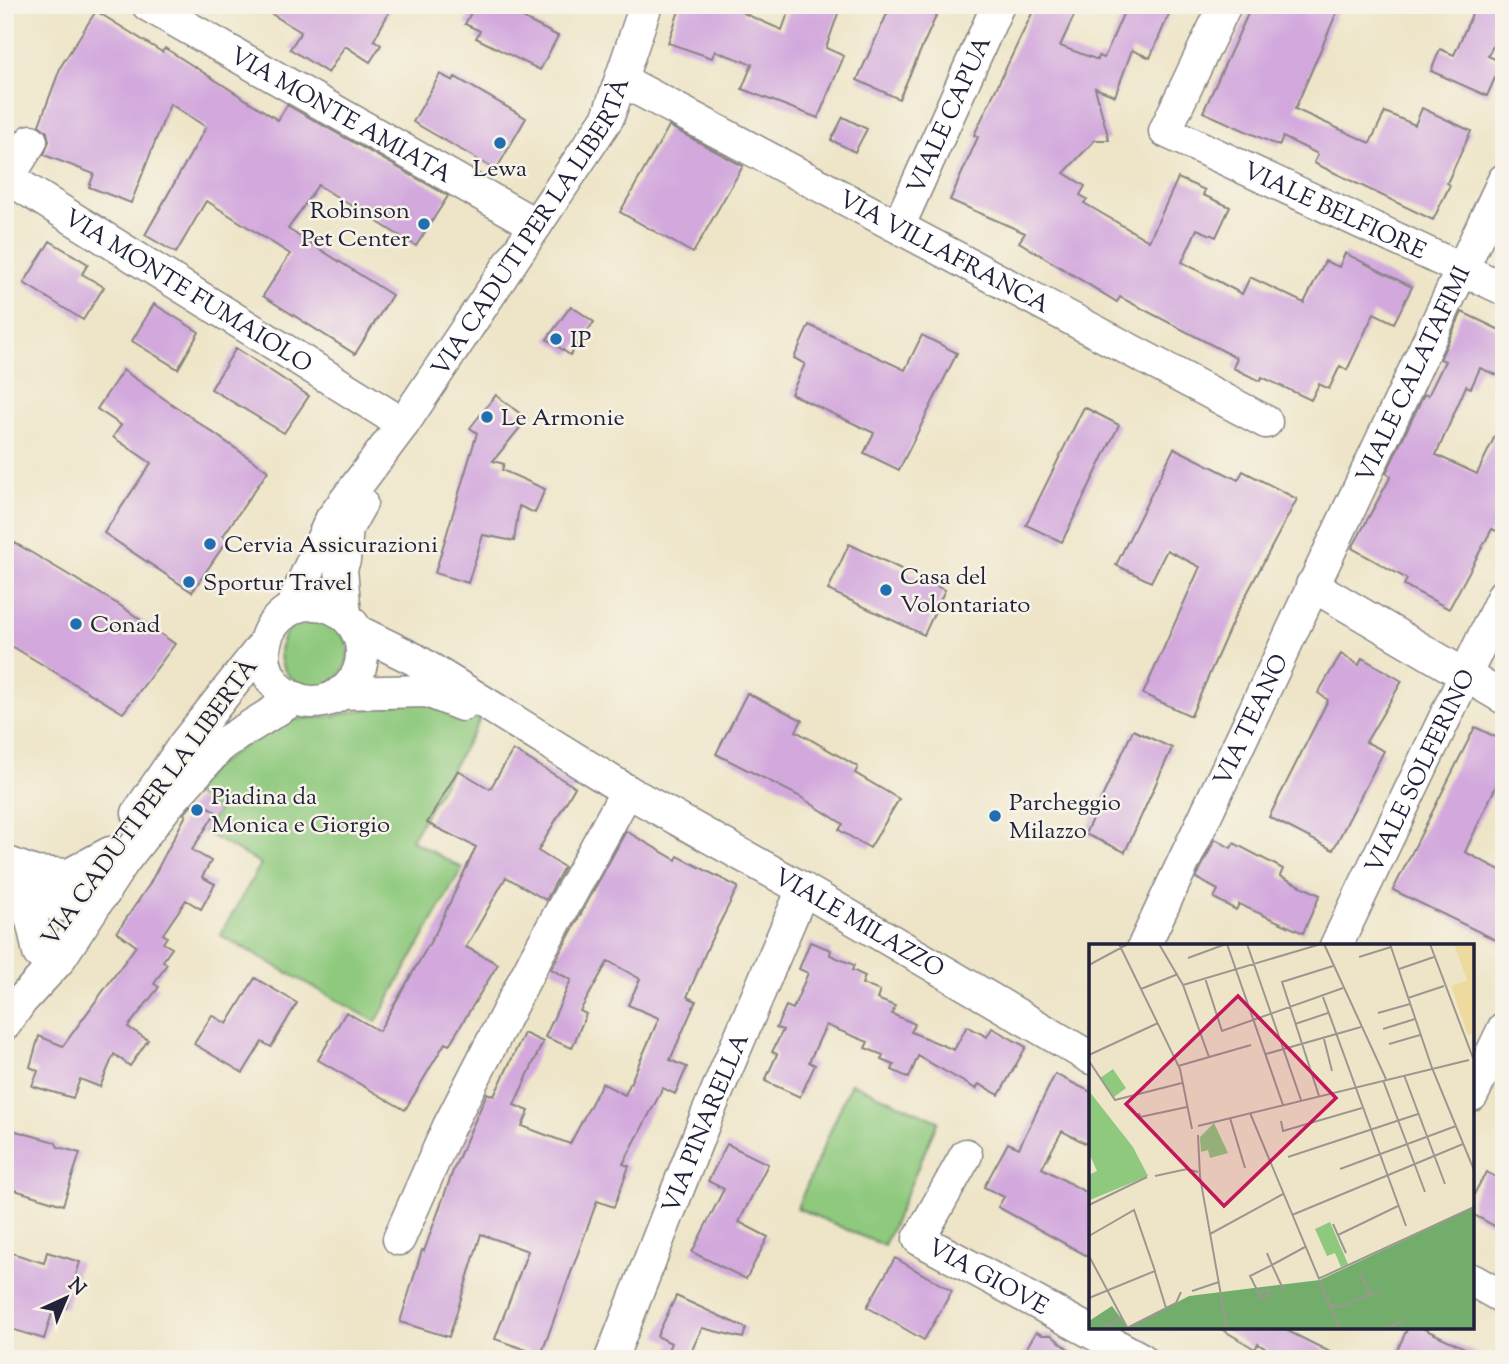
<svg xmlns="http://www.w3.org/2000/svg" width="1509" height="1364" font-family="'Sorts Mill Goudy',serif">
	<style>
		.green { fill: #8ec97d; stroke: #58765c; stroke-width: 2 }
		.building { fill: #d2a8dd }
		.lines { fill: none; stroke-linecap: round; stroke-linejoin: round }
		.minor-casing { stroke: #888482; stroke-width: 35 }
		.minor { stroke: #fff; stroke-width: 32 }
		.poi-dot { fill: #1f6fb2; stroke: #f7f3e8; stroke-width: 2.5 }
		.labels { text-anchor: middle; stroke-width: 5; stroke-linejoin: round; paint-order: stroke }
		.street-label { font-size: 24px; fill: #22223b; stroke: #f7f3e8 }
		.poi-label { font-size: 24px; fill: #22223b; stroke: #f7f3e8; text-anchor: start }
		.inset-road { fill: none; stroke: #9c9790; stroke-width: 2 }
		.view { fill: #c2185b; fill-opacity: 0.15; stroke: #c2185b; stroke-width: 3.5 }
		.inset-edge { fill: none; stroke: #22223b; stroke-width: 3.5 }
	</style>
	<rect width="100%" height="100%" fill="#f7f3e8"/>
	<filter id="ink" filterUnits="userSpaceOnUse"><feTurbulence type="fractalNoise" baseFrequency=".0143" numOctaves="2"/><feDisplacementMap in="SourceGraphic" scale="14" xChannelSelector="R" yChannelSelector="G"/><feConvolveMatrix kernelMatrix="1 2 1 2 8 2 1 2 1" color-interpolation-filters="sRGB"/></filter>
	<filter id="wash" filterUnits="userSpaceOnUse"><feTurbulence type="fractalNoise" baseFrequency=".00686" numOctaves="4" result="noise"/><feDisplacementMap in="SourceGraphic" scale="28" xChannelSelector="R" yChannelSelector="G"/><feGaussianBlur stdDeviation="1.57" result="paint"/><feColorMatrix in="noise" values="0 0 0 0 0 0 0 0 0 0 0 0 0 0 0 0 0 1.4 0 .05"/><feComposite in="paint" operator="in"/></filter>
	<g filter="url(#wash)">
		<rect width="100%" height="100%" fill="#eee5c8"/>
		<path class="green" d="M280 653a34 34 0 1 1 68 0a34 34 0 1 1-68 0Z
			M422,702L480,720L411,840L462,868L376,1022L220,935L261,864L204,832L218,811L193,793L211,770L266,728L297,719L332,716L388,705Z
			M851,1083L938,1121L884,1246L797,1208Z"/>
		<g id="blocks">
			<path class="building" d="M257,5H393L374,40L381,45L370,62L345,46L328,73L290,49L301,32Z
				M475,5H497L558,36L540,70L476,38L480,31L465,24Z
				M681,5H746L743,13L782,30L791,5H841L826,48L844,56L818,118L742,89L752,64L715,51L712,58L668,43Z
				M891,5H941L899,99L857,80Z
				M1036,5H1079L1060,46L1098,60L1099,56L1104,58L1127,5H1173L1150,58L1132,50L1115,96L1095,88L1109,140H1095L1064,173L1085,186L1080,195L1087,199L1084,203L1149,241L1178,178L1205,190L1203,195L1230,207L1216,237L1197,229L1182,262L1242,294L1250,277L1304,303L1325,261L1339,267L1345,253L1412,287L1394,323L1374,313L1347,370L1340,366L1329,389L1319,384L1311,400L1262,377L1260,381L1233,368L1237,358L1120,297L1117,302L1019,242L1025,233L950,200L978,137L974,135Z
				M1252,5H1340L1295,109L1370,143L1385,112L1415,125L1422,108L1471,131L1447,183L1450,185L1433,220L1314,163L1318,154L1283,137L1279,146L1203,112Z
				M1476,5H1504V23L1488,56L1502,62L1487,96L1431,71L1440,49L1454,55Z
				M96,11L162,52L165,48L278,120L287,105L448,196L416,246L318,185L288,229L392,295L355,354L263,296L290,254L210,203L206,201L176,253L145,235L206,127L170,104L131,203L89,187L94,174L44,155L49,141L47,132L39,125L61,66Z
				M440,74L453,81L455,77L526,118L496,170L413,122Z
				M843,117L867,129L855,152L831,140Z
				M669,126L743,166L693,253L620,212Z
				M50,241L88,264L82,274L104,287L83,320L24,283Z
				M154,304L199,332L178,369L132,341Z
				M571,306L594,322L570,355L547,339Z
				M1462,312L1504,332V378L1480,368L1471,388L1466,386L1436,455L1477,474L1504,417V534L1492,529L1449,609L1404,585L1407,579L1352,548L1391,476L1386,473L1424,394L1428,396L1445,361L1440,359Z
				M809,325L905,370L922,335L957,353L899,470L864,453L874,433L791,394L805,364L794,358Z
				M236,348L309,396L284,433L211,389Z
				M123,370L268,471L223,536L228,539L192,592L104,533L151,463L113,437L121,425L97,409Z
				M496,395L527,419L493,461L504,464L502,470L545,489L535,513L519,506L514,541L483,535L468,583L435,573L477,433L470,428Z
				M1084,407L1119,425L1062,542L1026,525Z
				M1174,448L1238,480L1243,471L1297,499L1235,616L1191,716L1143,694L1200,567L1167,550L1151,582L1116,565Z
				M5,537L121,606L175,644L123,713L5,642Z
				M849,544L945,590L924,635L828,590Z
				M1341,654L1359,665L1362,658L1402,681L1366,742L1384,751L1333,850L1269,817L1328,700L1318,693Z
				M747,693L802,720L796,731L858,767L855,773L899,799L870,848L839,830L843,824L799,796L716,754Z
				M1475,727L1504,741V769L1465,852L1504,872V944L1393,890Z
				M1133,730L1172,748L1125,852L1085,834Z
				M513,750L575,787L538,851L564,867L546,900L506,877L466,947L498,964L449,1045L445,1043L405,1110L318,1060L346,1012L379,1031L436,932L476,847L427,823L458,770L490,789Z
				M197,799L216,812L192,850L211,861L202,877L215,884L201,909L186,900L163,934L167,937L163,943L172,948L163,961L167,964L154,984L159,987L128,1027L148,1040L130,1066L114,1054L100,1087L80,1079L73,1098L32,1086L38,1071L30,1067L39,1036L63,1046L136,946L117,932L149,885L186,815L184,814Z
				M626,831L676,860L678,856L738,887L710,942L687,997L696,1001L670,1060L687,1067L675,1094L663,1088L623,1164L629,1166L614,1207L597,1201L541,1355L495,1339L528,1251L481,1234L449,1337L400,1322L422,1250L424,1251L454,1168L487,1093L494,1096L524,1033L543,1042L514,1105L529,1111L522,1126L570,1144L602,1083L625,1095L659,1018L628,1005L640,979L608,961L580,1011L586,1014L572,1048L545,1037L571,980L551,969Z
				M1215,839L1231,848L1234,843L1283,869L1280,876L1320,895L1303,933L1239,904L1236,910L1214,898L1218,890L1196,878Z
				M810,942L831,950L830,955L854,965L852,970L865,976L862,984L880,991L877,999L895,1006L892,1014L915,1024L911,1032L954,1050L967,1026L987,1037L992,1028L1026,1047L999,1095L979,1084L976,1089L918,1056L909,1078L892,1070L894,1065L881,1060L883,1055L865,1048L868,1042L826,1025L809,1062L815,1065L800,1097L765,1081L777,1054L772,1052L783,1030L776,1028L786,1006L793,1009L808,973L799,969Z
				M255,978L297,1003L271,1047L262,1042L243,1073L194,1044L212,1015L227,1024Z
				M1055,1074L1091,1092V1146L1062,1131L1042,1168L1091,1195V1258L998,1207L1004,1197L984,1187L1008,1143L1019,1148Z
				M5,1128L55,1142L58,1147L80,1153L63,1205L5,1187Z
				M727,1144L768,1164L739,1222L768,1237L746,1279L692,1252L724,1189L708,1181Z
				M1486,1172L1504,1181V1231L1472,1214V1198Z
				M5,1251L44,1263L47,1252L80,1262L66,1308L55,1304L44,1339L5,1327Z
				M895,1258L952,1291L924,1340L867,1307Z
				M676,1296L746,1328L743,1338L702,1328L688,1359H664L671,1343L657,1336Z
				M1218,1327H1280L1344,1359H1282L1258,1344L1255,1349Z
				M1408,1327H1420L1488,1359H1393Z
				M1036,1332L1042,1335H1051L1081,1359H1020Z"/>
		</g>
	</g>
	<g filter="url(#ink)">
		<use href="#blocks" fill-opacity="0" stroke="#888482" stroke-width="2"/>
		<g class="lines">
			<defs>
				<g id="minor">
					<path id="s1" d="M148,5L536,225"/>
					<path id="s2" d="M1225,5L1165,131L1504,289"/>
					<path id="s3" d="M621,80L1266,422"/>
					<path id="s4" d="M31,141L8,178L403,424"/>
					<path id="s5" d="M899,225L998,5"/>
					<path d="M1312,585L1504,698"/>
					<circle cx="313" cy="653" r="49"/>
					<path id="s6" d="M291,609L331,520L403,424L608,117L646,5"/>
					<path d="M345,616L341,568L344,560L347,528L361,503"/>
					<path id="s7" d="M357,631L414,659L627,791L803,889L1091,1058"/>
					<path d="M340,693L427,691L462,705"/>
					<path d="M138,813L184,745L265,643"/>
					<path d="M5,862L35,873L69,875L110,853"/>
					<path d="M14,886C31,905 34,929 39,953"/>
					<path d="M21,894C58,909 68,908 104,893"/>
					<path id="s8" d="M1144,946L1504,180"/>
					<path id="s9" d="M1336,946L1504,594"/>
					<path d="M5,1024L21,1001L58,961L123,862L168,804L222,744L296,698"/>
					<path d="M1472,1095L1504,1028"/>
					<path id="s10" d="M966,1155L919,1239L1141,1359"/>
					<path d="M399,1239L449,1126L535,959L627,791"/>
					<path d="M1472,1280L1504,1298"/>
					<path id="s11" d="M611,1359L707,1115L803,889"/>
				</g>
			</defs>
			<use href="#minor" class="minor-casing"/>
			<use href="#minor" class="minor"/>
		</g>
	</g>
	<g class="poi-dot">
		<circle cx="500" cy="143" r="7"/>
		<circle cx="424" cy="224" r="7"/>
		<circle cx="556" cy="339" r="7"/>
		<circle cx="487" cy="417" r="7"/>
		<circle cx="210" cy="544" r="7"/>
		<circle cx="189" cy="582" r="7"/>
		<circle cx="886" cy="590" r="7"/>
		<circle cx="76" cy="624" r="7"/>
		<circle cx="197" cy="810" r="7"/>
		<circle cx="995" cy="816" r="7"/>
	</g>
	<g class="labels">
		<g class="street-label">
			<text dy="8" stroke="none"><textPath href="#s1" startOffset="222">VIA MONTE AMIATA</textPath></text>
			<text dy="8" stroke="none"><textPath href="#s5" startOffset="121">VIALE CAPUA</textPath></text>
			<text dy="8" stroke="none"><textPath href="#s2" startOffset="327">VIALE BELFIORE</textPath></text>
			<text dy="8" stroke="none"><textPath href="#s6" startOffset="453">VIA CADUTI PER LA LIBERTÀ</textPath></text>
			<text dy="8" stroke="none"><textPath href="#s3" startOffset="366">VIA VILLAFRANCA</textPath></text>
			<text dy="8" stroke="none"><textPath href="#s4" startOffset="256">VIA MONTE FUMAIOLO</textPath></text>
			<text dy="8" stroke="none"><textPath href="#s8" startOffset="632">VIALE CALATAFIMI</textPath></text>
			<text dy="8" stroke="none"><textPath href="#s8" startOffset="250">VIA TEANO</textPath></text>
			<text dy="8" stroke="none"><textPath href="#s9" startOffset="194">VIALE SOLFERINO</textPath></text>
			<text transform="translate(149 802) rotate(-54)" y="8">VIA CADUTI PER LA LIBERTÀ</text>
			<text dy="8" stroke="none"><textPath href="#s7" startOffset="581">VIALE MILAZZO</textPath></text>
			<text dy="8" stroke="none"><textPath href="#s11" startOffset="254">VIA PINARELLA</textPath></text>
			<text dy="8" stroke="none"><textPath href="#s10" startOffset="175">VIA GIOVE</textPath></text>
		</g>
		<g class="poi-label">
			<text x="500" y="176" text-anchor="middle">Lewa</text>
			<text x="410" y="218" text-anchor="end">Robinson<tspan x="410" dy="28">Pet Center</tspan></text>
			<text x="570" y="347">IP</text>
			<text x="501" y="425">Le Armonie</text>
			<text x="224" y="552">Cervia Assicurazioni</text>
			<text x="900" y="584">Casa del<tspan x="900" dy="28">Volontariato</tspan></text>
			<text x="203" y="590">Sportur Travel</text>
			<text x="90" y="632">Conad</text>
			<text x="211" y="804">Piadina da<tspan x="211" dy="28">Monica e Giorgio</tspan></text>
			<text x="1009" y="810">Parcheggio<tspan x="1009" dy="28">Milazzo</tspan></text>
		</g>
	</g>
	<g transform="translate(1089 944)">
		<rect width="385" height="385" fill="#eee5c8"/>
		<path d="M24,125L37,144L25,153L11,134ZM0,147L44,203L59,232L1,256L0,231L8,227L0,209ZM125,179L139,209L121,214L119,206L112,208L111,193ZM241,278L259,320L252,323L246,309L238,312L226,285Z" fill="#8ec97d"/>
		<path d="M385,263V385H0V377L23,362L39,384L100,352L231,336Z" fill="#72ad6c"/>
		<path d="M365,0H385V89L379,91L362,42L378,36Z" fill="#eeda9e"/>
		<path class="inset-road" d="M30,0L91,125L103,185M70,0L94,41L120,113M138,0L194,161M158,0L212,156M235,0L297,135M301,0L343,124L385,226M341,0L384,114M270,13L302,3M99,14L137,0M0,21L39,0M310,25L345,13M116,34L133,87L254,44M94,41L232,0M52,45L89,30M234,53L317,282M319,54L355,42M289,69L321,60M206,80L239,69M294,85L326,75M235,95L243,127M300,100L331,91M177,110L272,83M0,111L69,79M0,117L26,156L93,139M89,122L162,101M315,131L356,240M294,136L336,248M230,152L193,38L244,22M50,169L51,173L98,163M161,169L251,385M141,174L156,224M192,177L194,187L273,164M109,182L380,116M109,191L111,233L138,385M199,213L329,170M251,225L367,182M66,232L98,225L109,228M0,261L58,233M203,271L374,200M244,280L257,309M121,290L194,250M249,291L309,262M0,292L45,266L66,327L0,354M178,309L183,321L216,303M0,312L39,385M66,328L77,364M272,330L281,351M229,335L385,263M103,347L130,338M169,348L172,355L181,350L179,346L169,348L161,332L183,321L195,347M241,361L252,363L292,346M38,384L87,359L92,348M13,385L32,373M296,385L316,376"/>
		<path class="view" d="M149,52L247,154L135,262L37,160Z"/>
		<rect width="385" height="385" class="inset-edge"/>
	</g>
	<rect width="1509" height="1364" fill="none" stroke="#f7f3e8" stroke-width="28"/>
	<g transform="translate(66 1298) rotate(44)" stroke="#f7f3e8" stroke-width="5" paint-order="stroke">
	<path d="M0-5L12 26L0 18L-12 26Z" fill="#22223b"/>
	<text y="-10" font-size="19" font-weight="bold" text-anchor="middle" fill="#22223b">N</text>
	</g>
</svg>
